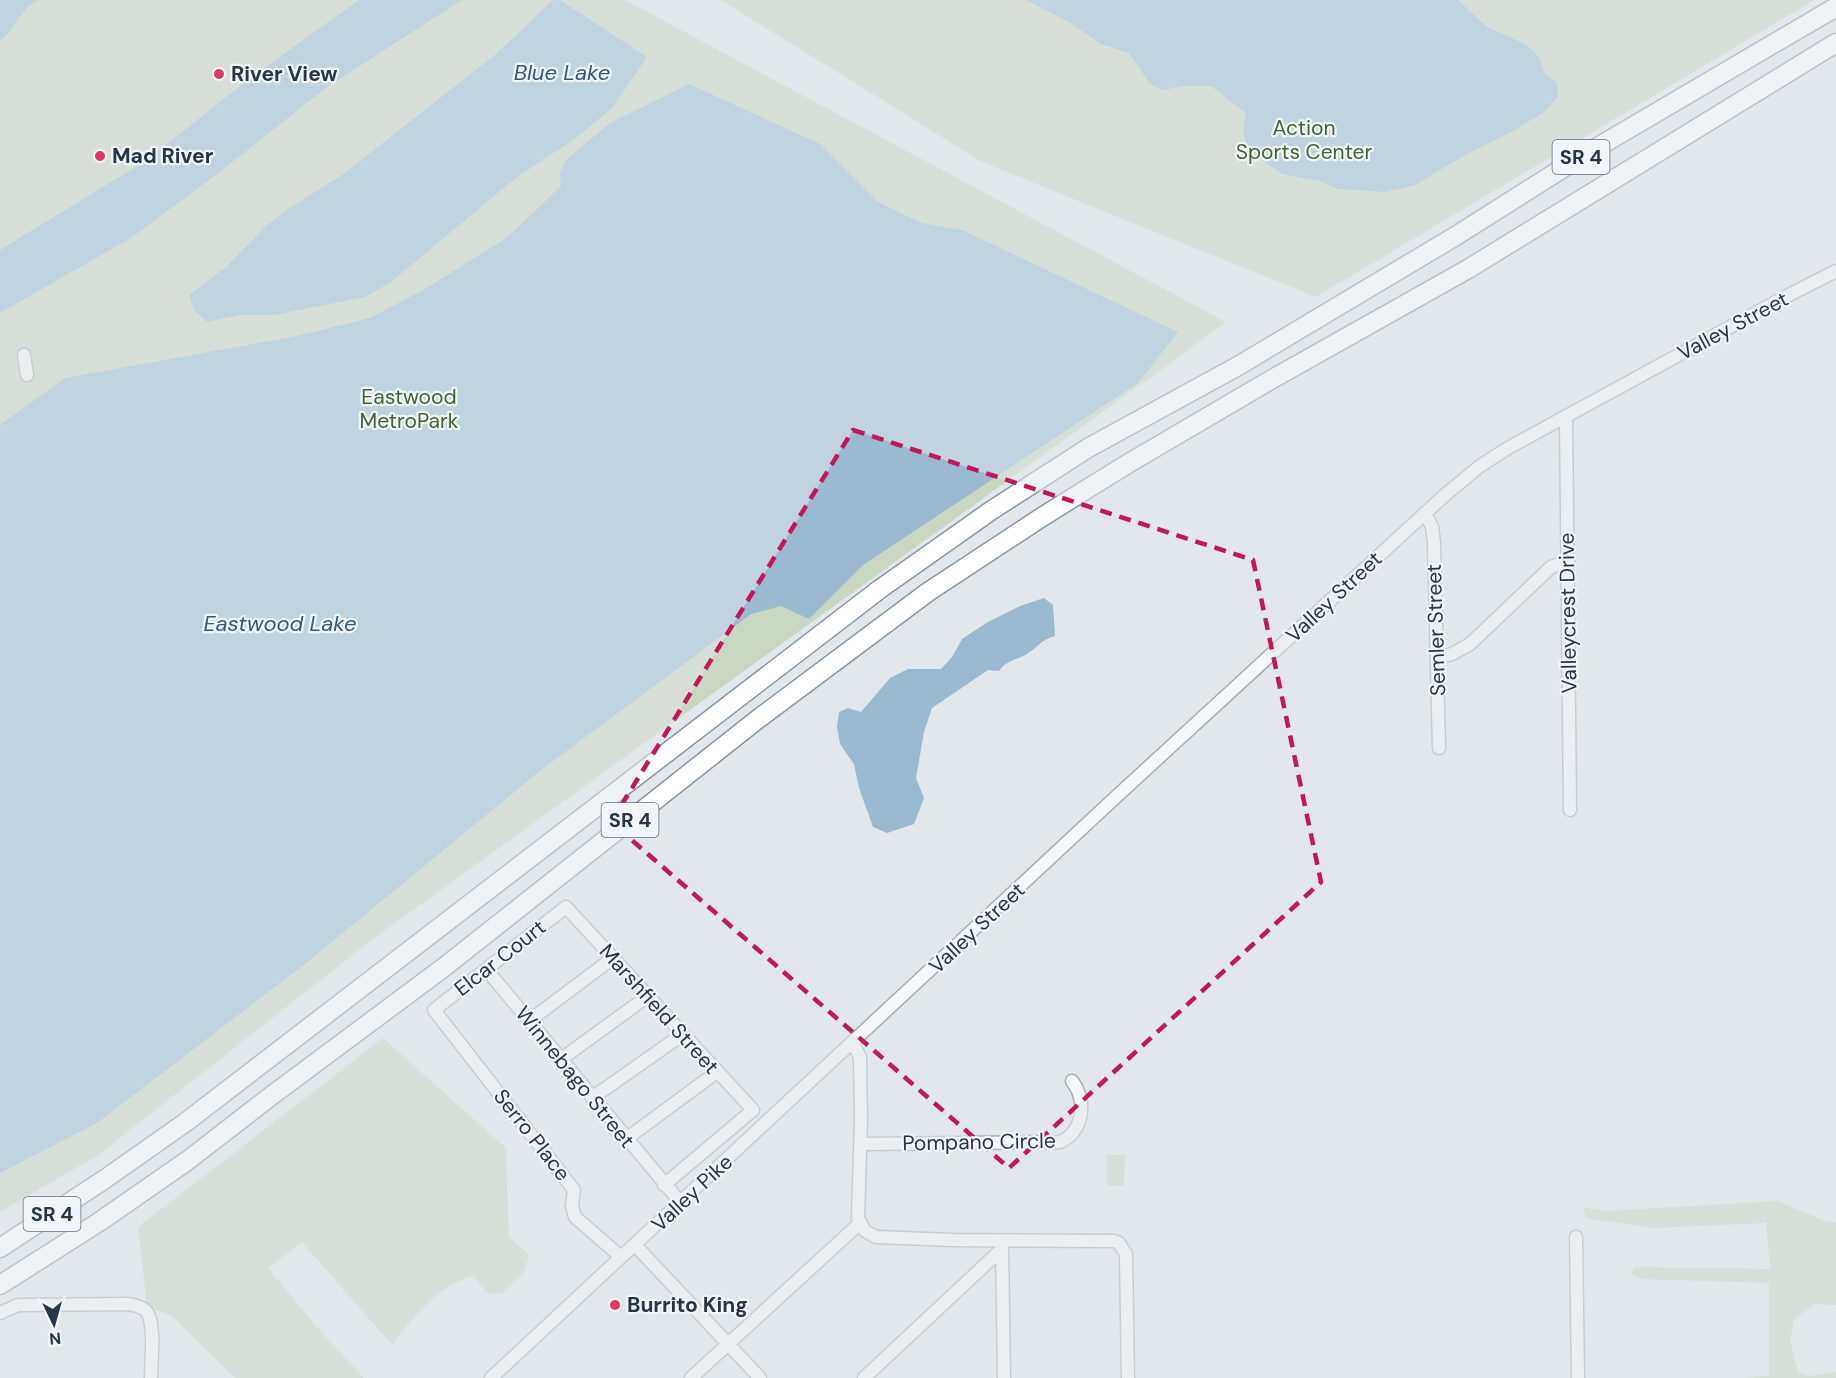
<svg xmlns="http://www.w3.org/2000/svg" width="1836" height="1378" font-family="'DM Sans',sans-serif">
	<style>
		.green { fill: #c9d6c2 }
		.water { fill: #99bacf }
		.lines { fill: none; stroke-linecap: round; stroke-linejoin: round }
		.minor-casing { stroke: #a5aeb6; stroke-width: 15 }
		.highway-casing { stroke: #8796a4; stroke-width: 21 }
		.minor { stroke: #f5f7f9; stroke-width: 12 }
		.highway { stroke: #fff; stroke-width: 18 }
		.marked { fill: none; stroke: #c2185b; stroke-width: 4.5; stroke-dasharray: 12 8; stroke-linejoin: round }
		.poi-dot { fill: #dd3a67; stroke: #f1f5f8; stroke-width: 2 }
		.labels { text-anchor: middle; stroke-width: 4.5; stroke-linejoin: round; paint-order: stroke }
		.shield { fill: #f1f5f8; stroke: #646f7b; stroke-width: 1.5 }
		.shield-label { font-size: 20px; font-weight: bold; fill: #273645 }
		.poi-label { font-size: 21px; font-weight: bold; fill: #273645; stroke: #f1f5f8; text-anchor: start }
		.park-label { font-size: 21px; fill: #426333; stroke: #f1f5f8 }
		.street-label { font-size: 21px; fill: #273645; stroke: #f1f5f8 }
		.water-label { font-size: 22px; font-style: italic; fill: #2d5b7e; stroke: #f1f5f8 }
	</style>
	<rect width="100%" height="100%" fill="#e1e7eb"/>
	<path class="green" d="M0,0H625L1226,322L1165,367L373,939L97,1156L0,1212Z
		M721,0H1814L1316,297L982,162Z
		M383,1038L506,1148L509,1237L529,1255L524,1273L503,1293L488,1294L473,1276C438,1285 414,1317 392,1345L302,1242L268,1268L317,1327L364,1378H235L172,1316L147,1306L138,1227Z
		M1107,1155H1125L1124,1186H1107Z
		M1778,1201L1827,1222H1836V1305L1815,1304L1794,1320L1790,1340L1798,1372L1809,1376L1836,1372V1378H1743L1769,1376V1283L1640,1279L1631,1274L1634,1267L1770,1269L1766,1223L1654,1228L1586,1218L1583,1207L1605,1211Z"/>
	<path class="water" d="M0,0H39C19,8 17,29 0,41Z
		M359,0H462L327,87L221,171L131,238L0,313V250L147,160L250,78Z
		M553,0H560L647,57L612,108L576,138L517,177L391,282L365,297L274,315H239L207,322L194,310L189,295L226,267L265,227L291,207L342,175L496,54Z
		M1026,0H1458L1487,27L1527,45L1538,56L1545,74L1557,82L1558,96L1545,111L1513,131L1465,155L1415,185L1386,192L1338,189L1320,181L1282,174L1248,150L1243,131L1246,113L1211,86H1184L1163,90L1150,84L1129,53L1101,44L1069,22Z
		M689,84L820,144L878,202L921,223L962,230L1178,332L1138,383L863,565L809,619L781,606L751,614L541,770L305,964L97,1123L0,1173V425L65,378L297,336L370,318L425,289L508,237L561,186L560,172L567,159L610,123Z
		M1044,598L1053,605L1055,636C1041,640 1039,646 1027,654C1017,660 1006,660 999,671L988,670L932,708L924,732L916,778L924,798L914,824L887,833L873,827L859,788L854,764L840,744L837,727L839,712L848,708L861,712L890,678L908,669H941L952,657L962,639L988,622L1020,606Z"/>
	<g class="lines">
		<defs>
			<path id="minor" d="M24,355L27,375
				M1566,416L1570,810
				M1425,513L1432,527L1434,543L1439,748
				M1437,658L1452,654L1470,644L1551,567L1568,561
				M486,969L681,1203
				M529,1021L613,958
				M853,1043L860,1057L861,1119L858,1218L865,1231L876,1237L952,1240L1114,1241L1119,1243L1126,1254L1128,1378
				M560,1060L648,996
				M592,1098L683,1034
				M626,1139L717,1072
				M861,1144L1060,1142C1084,1132 1087,1100 1072,1081
				M1576,1237L1578,1378
				M635,1245L760,1378
				M1002,1245L1004,1378
				M621,1257L575,1217L572,1206L574,1190L434,1010L566,907L753,1110L664,1185
				M0,1313L18,1305L128,1304C134,1305 141,1306 146,1311C156,1322 151,1362 151,1378
				M491,1378L1118,795L1445,495L1480,466L1508,448L1783,298L1836,271
				M691,1378L859,1224
				M864,1378L1002,1249"/>
			<path id="highway" d="M0,1248L105,1179L186,1122L880,589L992,510L1088,448L1238,366L1454,237L1579,158L1836,7
				M0,1285L99,1222L187,1161L271,1096L443,968L758,719L928,592L1042,517L1129,463L1274,378L1468,269L1836,43"/>
		</defs>
		<use href="#minor" class="minor-casing"/>
		<use href="#highway" class="highway-casing"/>
		<use href="#minor" class="minor"/>
		<use href="#highway" class="highway"/>
	</g>
	<path d="M0 0H1836V1378H0ZM853,430L1253,560L1321,882L1009,1168L611,822Z" fill="#e1e7eb" fill-opacity=".55" fill-rule="evenodd"/>
	<path class="marked" d="M853,430L1253,560L1321,882L1009,1168L611,822Z"/>
	<g class="poi-dot">
		<circle cx="219" cy="74" r="6"/>
		<circle cx="100" cy="156" r="6"/>
		<circle cx="615" cy="1305" r="6"/>
	</g>
	<g class="labels">
		<g class="shield">
			<rect x="1552.5" y="140" width="57" height="34" rx="4.5"/>
			<rect x="601.5" y="803" width="57" height="34" rx="4.5"/>
			<rect x="23.5" y="1197" width="57" height="34" rx="4.5"/>
		</g>
		<g class="shield-label">
			<text x="1581" y="164">SR 4</text>
			<text x="630" y="827">SR 4</text>
			<text x="52" y="1221">SR 4</text>
		</g>
		<g class="poi-label">
			<text x="231" y="81">River View</text>
			<text x="112" y="163">Mad River</text>
			<text x="627" y="1312">Burrito King</text>
		</g>
		<g class="park-label">
			<text x="1304" y="135">Action<tspan x="1304" dy="24">Sports Center</tspan></text>
			<text x="409" y="404">Eastwood<tspan x="409" dy="24">MetroPark</tspan></text>
		</g>
		<g class="street-label">
			<text transform="translate(1733 326) rotate(-28)" y="7">Valley Street</text>
			<text transform="translate(1334 597) rotate(-43)" y="7">Valley Street</text>
			<text transform="translate(1568 613) rotate(-91)" y="7">Valleycrest Drive</text>
			<text transform="translate(1436 630) rotate(-92)" y="7">Semler Street</text>
			<text transform="translate(977 928) rotate(-43)" y="7">Valley Street</text>
			<text transform="translate(500 958) rotate(-38)" y="7">Elcar Court</text>
			<text transform="translate(659 1009) rotate(48)" y="7">Marshfield Street</text>
			<text transform="translate(575 1077) rotate(51)" y="7">Winnebago Street</text>
			<text transform="translate(532 1135) rotate(52)" y="7">Serro Place</text>
			<text transform="translate(979 1142) rotate(-1)" y="7">Pompano Circle</text>
			<text transform="translate(692 1193) rotate(-43)" y="7">Valley Pike</text>
		</g>
		<g class="water-label">
			<text x="562" y="80">Blue Lake</text>
			<text x="280" y="631">Eastwood Lake</text>
		</g>
	</g>
	<g transform="translate(54 1324) rotate(175)" stroke="#f1f5f8" stroke-width="4.5" paint-order="stroke">
	<path d="M0-4.5L10 22L0 15L-10 22Z" fill="#273645"/>
	<text y="-9" font-size="16" font-weight="bold" text-anchor="middle" fill="#273645">N</text>
	</g>
</svg>
